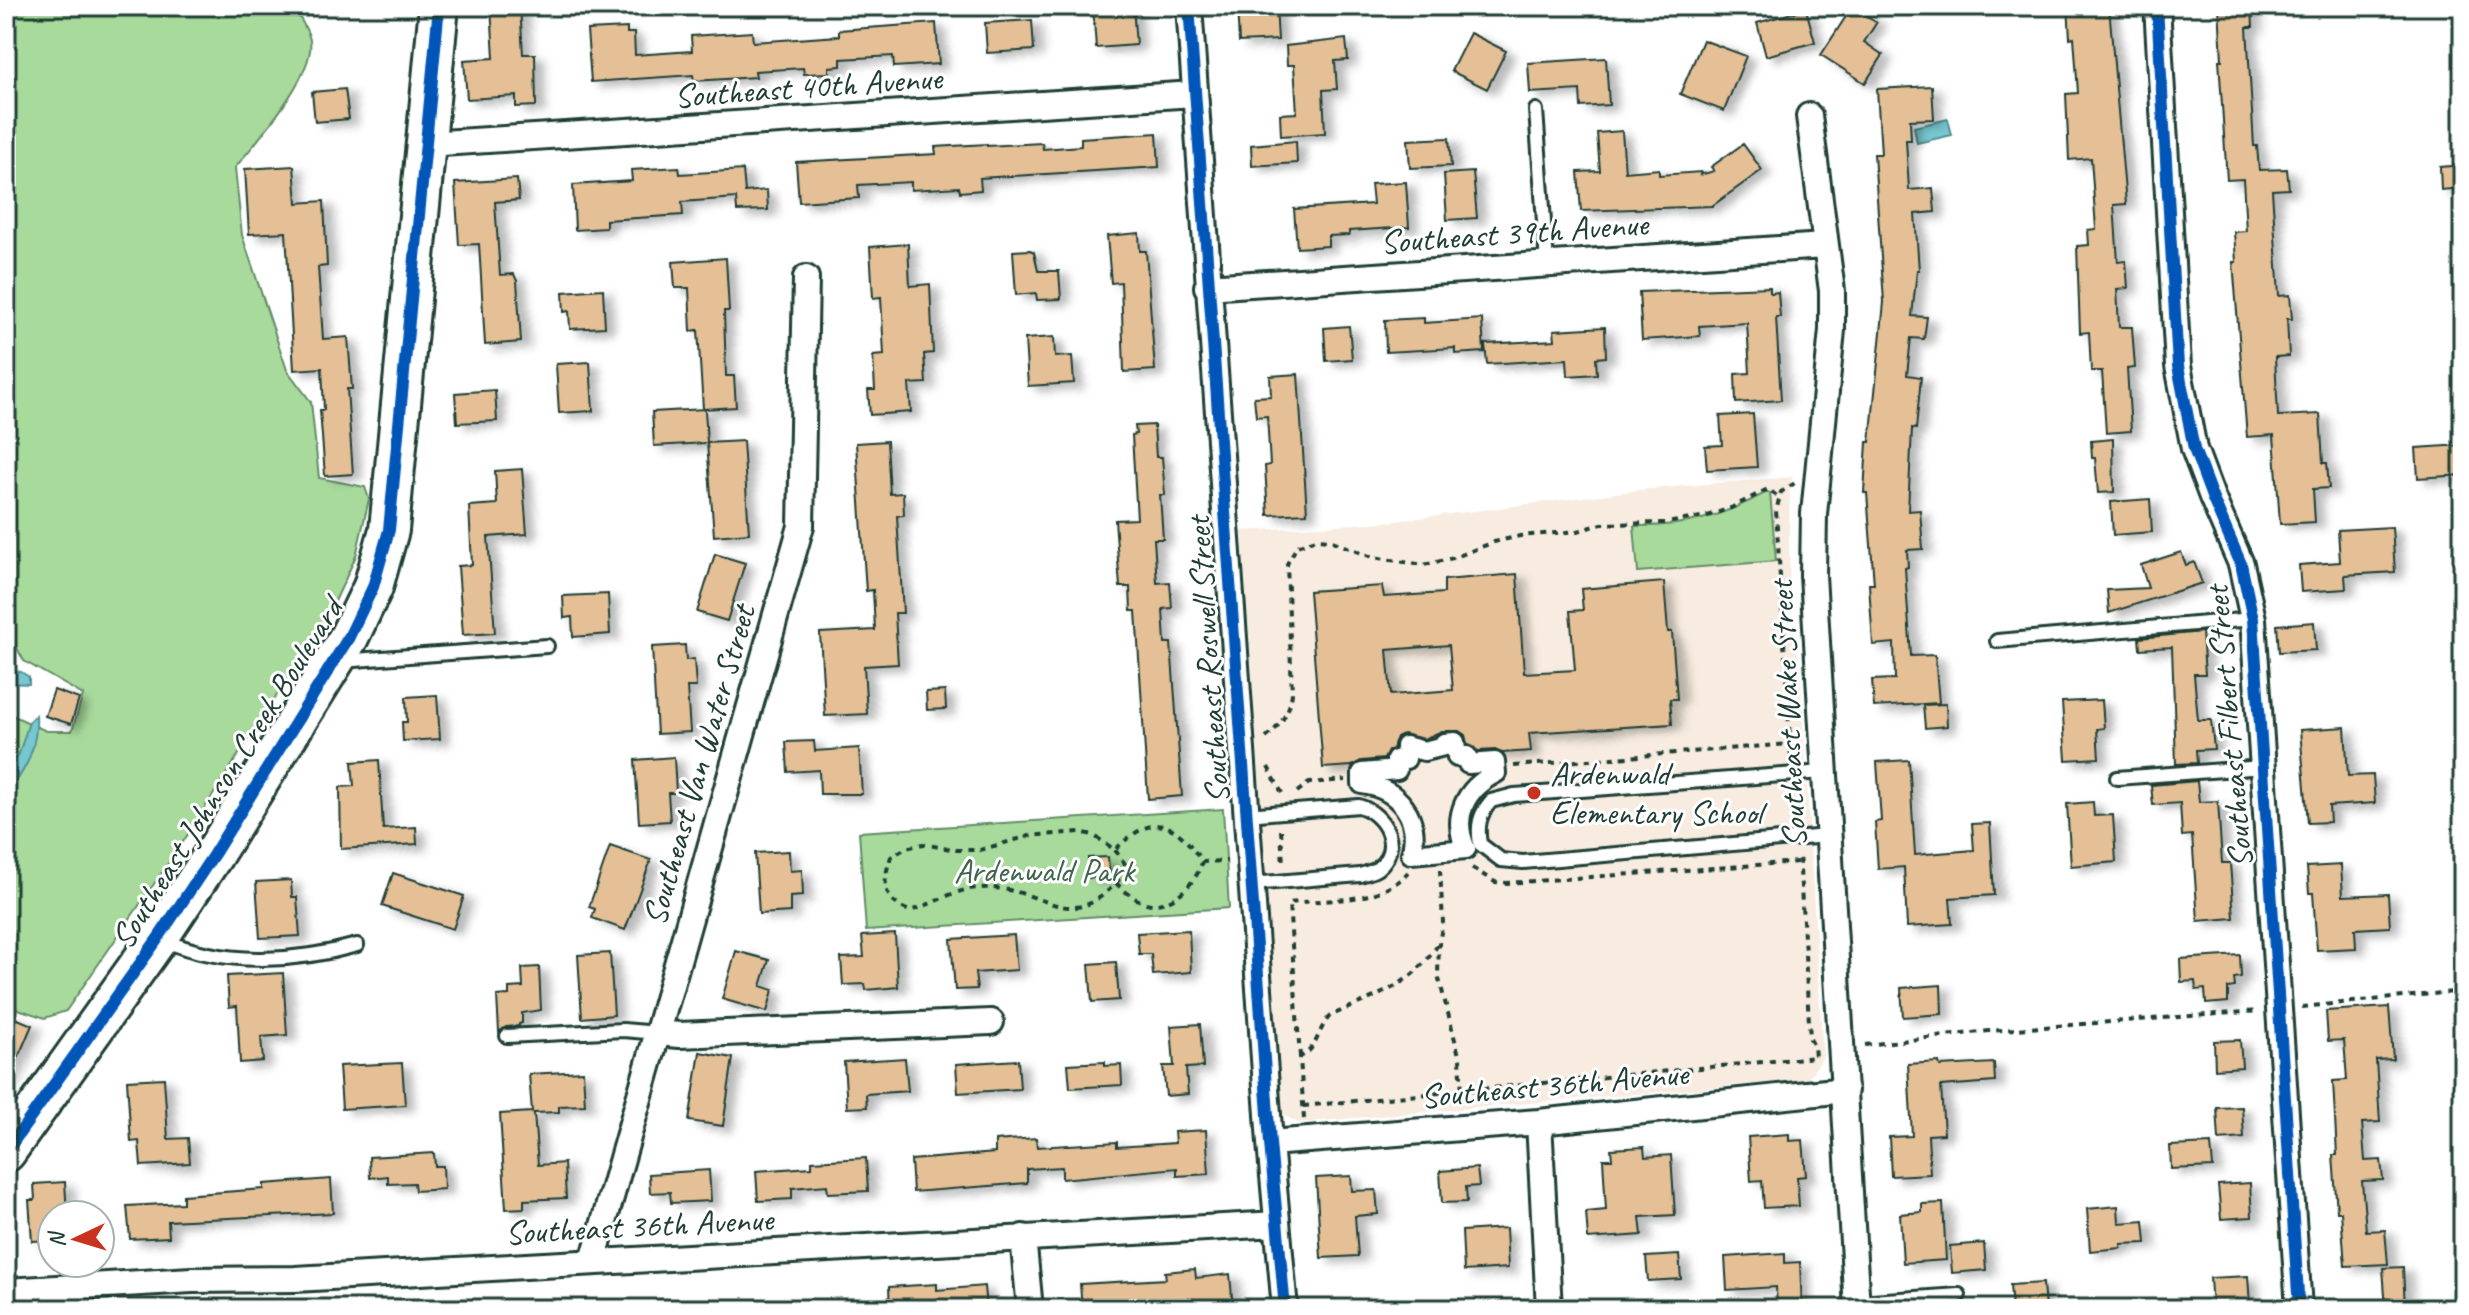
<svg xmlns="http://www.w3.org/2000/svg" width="2469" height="1315" font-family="Caveat,sans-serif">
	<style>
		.built { fill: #f7ecdf }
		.green { fill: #a8da9c; stroke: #648c68; stroke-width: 2 }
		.water { fill: #77c7d1; stroke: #549092; stroke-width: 2 }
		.building { fill: #e5bf95; stroke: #1f3d34; stroke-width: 2; fill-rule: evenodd; filter: url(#shadow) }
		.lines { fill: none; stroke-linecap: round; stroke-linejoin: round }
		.service-casing { stroke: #1f3d34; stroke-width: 18 }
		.pedestrian-casing { stroke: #1f3d34; stroke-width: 24 }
		.minor-casing { stroke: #1f3d34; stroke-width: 30 }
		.primary-casing { stroke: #1f3d34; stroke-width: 44 }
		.path { stroke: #1f3d34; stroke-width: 4; stroke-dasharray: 6 6; stroke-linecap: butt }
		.service { stroke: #fff; stroke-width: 12 }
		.pedestrian { stroke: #fff; stroke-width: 18 }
		.minor { stroke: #fff; stroke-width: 24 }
		.primary { stroke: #fff; stroke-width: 38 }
		.cycleway-casing { stroke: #fff; stroke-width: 17 }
		.cycleway { stroke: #0057b8; stroke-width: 12 }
		.poi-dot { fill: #c8321e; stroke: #fff; stroke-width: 3 }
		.labels { text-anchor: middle; stroke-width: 6; stroke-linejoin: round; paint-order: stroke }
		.street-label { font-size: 34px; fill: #1f3d34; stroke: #fff }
		.poi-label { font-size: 34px; fill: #1f3d34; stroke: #fff; text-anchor: start }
		.park-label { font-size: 34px; fill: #41644e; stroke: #fff }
	</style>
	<defs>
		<filter id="shadow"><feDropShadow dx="9" dy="5" stdDeviation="4" flood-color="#0004"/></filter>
	</defs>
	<rect width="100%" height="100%" fill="#fff"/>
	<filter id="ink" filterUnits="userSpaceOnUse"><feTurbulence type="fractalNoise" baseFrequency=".0125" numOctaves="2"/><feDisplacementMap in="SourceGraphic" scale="16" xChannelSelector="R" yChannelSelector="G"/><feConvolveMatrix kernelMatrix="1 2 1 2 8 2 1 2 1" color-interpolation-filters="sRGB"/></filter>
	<g filter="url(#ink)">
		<path class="built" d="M1793,477L1790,487L1789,529L1790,613L1791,634L1799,656L1823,1057L1808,1079L1298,1123L1283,1114L1242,531L1387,522L1648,489Z"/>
		<path class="green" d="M6,6H293C298,16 308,29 310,40C316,74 256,142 235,168L242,235L287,370L311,402L319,478L365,487L369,499L356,556L331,610L183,842L66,1011L45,1018L6,1005V712L46,731H72L83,695L24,661L6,628Z
			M1767,492L1770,493L1776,561L1638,572L1634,526C1687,527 1721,517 1767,492Z
			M1223,809L1229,908L866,931L859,832Z"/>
		<path class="water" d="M1948,119L1952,135L1917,143L1914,127Z
			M6,670L21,672L29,677V684L6,683Z
			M36,715C38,746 27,771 6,794V771L19,754L29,722Z"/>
		<path class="building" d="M491,6H520L523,54H535L536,106L516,107V96L467,99L464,60L494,58Z
			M1093,6H1133L1136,45L1096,48Z
			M1237,6H1276L1278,40L1239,42Z
			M2068,6H2109L2126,204L2114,205L2118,262L2126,261L2128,288L2117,289L2119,327H2132L2135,368L2127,369L2131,431L2106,433L2102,371H2091L2089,332L2080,333L2077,246L2089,245L2088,230L2096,229L2091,158L2069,160L2066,94L2078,93L2074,37L2070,38Z
			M2219,6H2252L2253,27H2247L2254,146H2257L2259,170L2287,169L2289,189L2272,190L2279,296L2290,295L2292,319H2287L2289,356L2275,357L2278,416L2320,414L2323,463H2327L2329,488L2313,489L2315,522L2280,524L2274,435L2247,437L2233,262H2236L2234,232L2246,231L2243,179L2227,180L2219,60H2222Z
			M1852,7L1877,22L1864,42L1883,55L1865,83L1821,55Z
			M1806,9L1815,42L1766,56L1757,23Z
			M1032,20L1034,50L987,53L985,23Z
			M936,23L939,64L894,67L893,56L841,59V66L829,67V73L804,74L803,68L755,71L756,77L694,81L693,75L591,82L587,30L627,28V33H634L635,55L692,51L691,36L752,32L753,42L839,36V30Z
			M1470,33L1506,51L1487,89L1451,71Z
			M1346,39L1348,60L1335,61L1337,89L1323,90L1325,133L1281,136L1280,114L1297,113L1294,65H1287L1286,46Z
			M1703,40L1746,56L1724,111L1680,94Z
			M1606,58L1609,105L1581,107L1580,90L1530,93L1528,63Z
			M1932,86L1934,119L1910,120L1911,140H1906L1909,190L1933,188L1935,212L1915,214L1919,270H1917L1912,316L1927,317L1924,339L1911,338L1907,375L1921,377L1916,429L1912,428L1908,511L1920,510L1923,549L1907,550L1908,567L1905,568L1911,656L1935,655L1939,703L1874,707L1872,680L1895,679L1894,643L1873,645L1869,584H1874L1867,493H1864L1867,442H1870L1884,302L1874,154H1881L1877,89Z
			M345,89L349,119L315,122L312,92Z
			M1622,131L1625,172L1659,169V175L1701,172L1700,175L1714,171L1711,167L1743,144L1762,170L1712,206L1581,211L1578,172L1600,171L1597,133Z
			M1157,133L1159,167L980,178L981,190L960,192L959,187L911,190V182L858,185L859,198L799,202L796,162L936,154L935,147L987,144V146L1042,143L1043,149L1081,146V138Z
			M1449,138L1451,166L1410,168L1408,140Z
			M1296,141L1297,163L1252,166L1251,145Z
			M2463,165V188L2441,190L2440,167Z
			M294,166L297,203L324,201L327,266L318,267L323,339L348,337L352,389H347L353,474L325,476L320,410H324L322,368L294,370L286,232L249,234L245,169Z
			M679,167L680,174L743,170L745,192L767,190L768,210L737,211L736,198L682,202L683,215L606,220V228L575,230L573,185L632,181L631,170Z
			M1473,172L1477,218L1447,220L1444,174Z
			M517,179L519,200L495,202L500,275L514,274L517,281L521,342L485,345L479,244L459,245L455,183Z
			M1406,182L1409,227L1349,231V235L1328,236V246L1297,248L1294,209L1373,204L1371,184Z
			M1139,233L1140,251H1146L1155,370L1124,372L1121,282L1111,283L1107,236Z
			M908,244L910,286L930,284L933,353L924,354L926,383L909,384L911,412L870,415L868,390H875L873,356L884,355L881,297L873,298L870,247Z
			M1030,250L1034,252L1038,271H1059L1061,299L1037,300L1036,293L1016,295L1013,251Z
			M726,258L729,311H724L726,376H734L736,407L703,409L698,330L691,331L689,288H675L673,262Z
			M1770,287V293L1778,292L1780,317H1776L1781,400L1736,403L1735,374L1750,373L1747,323L1699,326L1700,336L1642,340L1639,292Z
			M603,289L605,327L570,329L569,311L564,312L563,292Z
			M1424,318V323L1482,319L1484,352L1455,354V348L1386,352L1385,320Z
			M1349,326L1352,359L1326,361L1324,328Z
			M1605,327L1606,357L1596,358L1597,374L1568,376L1567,359L1487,364L1485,344L1555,340L1554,330Z
			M1054,337L1055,357L1072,356L1074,383L1028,386L1025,339Z
			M590,362L593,411L559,413L556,364Z
			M1298,374L1307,513L1268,515L1265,466L1270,465L1267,416L1256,417L1254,397L1271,396L1270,376Z
			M495,390L497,421L457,423L455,393Z
			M705,409L707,443L654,446L652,412Z
			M1753,414L1757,467L1707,470L1705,446L1722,445L1720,416Z
			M1154,425L1156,457H1162L1165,495H1160L1163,539H1154L1157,583L1170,582L1172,608L1163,609L1165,643H1171L1182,796L1148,799L1136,611H1131L1130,587H1120L1115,520L1137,519L1132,435L1136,434L1135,426Z
			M2113,439L2114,492L2098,493L2095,458H2092L2091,441Z
			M743,441L749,533L714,536L707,443Z
			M887,441L890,494L903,493L904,515L897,516L903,613H895L898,664L864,666L867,714L825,716L820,633L875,630L873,590L866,591L856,443Z
			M2463,445V475L2418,478L2416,448Z
			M522,469L527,534L488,537L495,633L463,635L458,566L472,565L469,506L497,504L495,471Z
			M2150,499L2152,532L2113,535L2111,502Z
			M2392,527L2395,572L2345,575L2346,589L2301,592L2299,565L2340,562L2338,530Z
			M2181,552L2186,565L2194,562L2202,583L2109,613L2107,590L2148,588L2141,565Z
			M715,554L745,563L727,621L697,612Z
			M1517,574L1524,673L1575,670L1570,611L1583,610L1581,589L1664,582L1668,632H1672L1677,699H1670L1672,724L1529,733L1531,751L1502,753L1495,750L1478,751L1467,744L1465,735L1459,731H1442L1424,739L1403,734L1397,737L1393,749L1388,751L1384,759L1361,761L1352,766L1323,768L1309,591L1382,586L1384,597L1444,593V580ZM1449,645L1453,690L1391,695L1387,650Z
			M608,594L610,634L573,637L572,617L564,618L563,596Z
			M2314,622L2316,650L2279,652L2277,625Z
			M2202,632L2205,674H2194L2198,720H2211L2214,749L2196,750L2197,763L2176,764L2172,647L2140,649L2139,638Z
			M685,645L686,660L694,659L696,687H687L690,732L657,734L652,647Z
			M54,690L79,699L71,724L45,716Z
			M945,691L946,709L927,710L926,692Z
			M437,695L440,739L403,741L402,722H407L406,697Z
			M2102,700L2104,728L2097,729L2099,758L2066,760L2062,702Z
			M1946,704L1947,726L1925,728L1923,705Z
			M2345,727L2348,776L2373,775L2375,803L2329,806L2330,822L2308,823L2300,730Z
			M814,741L815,751L859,748L862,794H820L819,770L788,772L786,742Z
			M674,757L676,793H668L670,821L639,823L635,760Z
			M379,760L383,829L416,827L417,844L341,849L340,787L354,786L352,762Z
			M1909,760L1915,855L1974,850L1972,824L1990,823L1994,895L1950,898L1952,924L1907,927L1904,867L1878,869L1875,822L1881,821L1877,762Z
			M2197,781L2199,802L2218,801L2222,863H2230L2234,918L2198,921L2192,835L2182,836L2180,803L2153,805L2151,785Z
			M2093,802L2094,816L2113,815L2116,862L2071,866L2067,804Z
			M610,846L651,860L625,930L592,918L595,909L589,907Z
			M789,851L790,871L802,870L803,896L790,897V912L759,914L755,853Z
			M1108,857L1110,876L1089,878L1088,858Z
			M2341,865L2343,896L2388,894L2390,927L2355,929L2356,948L2317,950L2313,893H2309L2307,867Z
			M393,873L464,896L453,929L382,906Z
			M291,880L292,897H297L300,936L260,938L256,882Z
			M1189,930L1191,972L1153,975L1151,954H1139L1137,933Z
			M895,934L898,987L866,990L865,984L843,985L841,958L864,957L862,936Z
			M1014,935L1017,970L975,973L977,989L955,990L951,939Z
			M736,951L769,960L761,986L773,990L767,1012L722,999Z
			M610,953L614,1015L582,1018L578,955Z
			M2240,955L2241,977L2234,978L2235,987L2228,988V1002L2206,1004L2205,989L2196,990L2195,981L2181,982L2180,959Z
			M1116,962L1119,1000L1092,1002L1089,964Z
			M539,967L541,1010L522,1013V1023L519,1024V1026L506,1027L499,1032L497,996L509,995V988L523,987L522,968Z
			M283,973L287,1035L261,1037L263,1061L240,1063L237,1006L229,1007L227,976Z
			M1941,985L1942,1014L1903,1017L1901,988Z
			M2389,1007L2393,1059L2376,1060L2380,1122L2362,1123L2365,1161L2381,1160L2383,1180L2362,1181L2366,1231L2385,1230L2388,1264L2345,1266L2341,1212H2337L2333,1155H2337L2333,1081L2347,1080L2344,1040L2328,1041L2326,1011Z
			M6,1014L32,1025L6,1086Z
			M1200,1024L1203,1067L1186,1068L1188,1094L1166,1096L1163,1066H1174L1171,1026Z
			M2240,1040L2242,1067L2215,1069L2214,1041Z
			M700,1052L733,1058L723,1126L689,1121Z
			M905,1058L908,1091L866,1094L867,1107L847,1108L844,1062Z
			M1018,1060L1020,1089L958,1093L956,1064Z
			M1105,1062V1066L1121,1065L1122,1085L1070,1088L1068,1064Z
			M1939,1062L1940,1066L1994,1063L1995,1082L1941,1086L1944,1134L1928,1135L1930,1174L1891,1176L1889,1137L1912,1136L1908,1064Z
			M402,1063L405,1105L342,1109L339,1066Z
			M583,1071L585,1105L559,1106V1112L534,1113L538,1165L564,1163L566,1198L524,1200V1208L506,1209L500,1114L532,1112L529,1074Z
			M164,1078L168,1139L188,1138L190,1163L141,1166L139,1141L131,1142L127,1080Z
			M2242,1107L2244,1138L2219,1140L2217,1108Z
			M1206,1130L1209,1174L1177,1176V1168L1062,1179V1167L1027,1169V1183L913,1192L911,1160L995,1153V1141L1036,1138L1037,1147L1117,1142V1147L1175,1143L1174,1132Z
			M1789,1134V1141L1803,1140L1806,1176L1797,1177L1799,1206L1764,1208L1762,1180L1751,1181L1748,1137Z
			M2211,1144L2213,1167L2171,1169L2170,1146Z
			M1644,1147L1645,1157L1671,1155L1675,1215L1640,1217L1642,1235L1588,1239L1586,1212L1606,1210L1603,1159H1612L1611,1149Z
			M434,1153L435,1166H443L444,1189L415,1191L414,1183L388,1184V1176L370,1178L369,1157Z
			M866,1158L868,1191L828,1193L827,1185L792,1188V1199L758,1201L756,1171L812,1167V1161Z
			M1477,1168L1479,1186L1466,1187L1467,1202L1442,1203L1440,1171Z
			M709,1170L711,1201L671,1203L670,1192L650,1193L649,1174Z
			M1351,1176L1352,1191L1376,1190L1378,1214L1355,1216L1358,1256L1321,1258L1316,1178Z
			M331,1179L333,1213L168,1221L169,1237L130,1239L127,1206L183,1203V1195L264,1189V1184Z
			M65,1182L67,1215H52V1240L32,1241L29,1200H35L34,1184Z
			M2250,1183L2252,1217L2221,1219L2218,1185Z
			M1943,1203L1946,1260L1903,1263L1900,1214L1922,1212V1204Z
			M2118,1206L2119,1223L2144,1221L2146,1243L2121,1244V1248L2090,1251L2087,1209Z
			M1506,1228L1508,1268L1464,1271L1462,1231Z
			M1984,1243L1986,1270L1952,1273L1950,1246Z
			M1785,1253V1263L1800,1262L1802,1309H1777L1776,1287L1727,1290L1725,1257Z
			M1679,1255L1681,1279L1648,1281L1646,1257Z
			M2403,1267L2405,1309H2386L2383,1268Z
			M1195,1269L1196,1278L1230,1274L1233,1309H1082L1080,1284L1166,1279L1165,1272Z
			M2248,1276L2250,1305L2212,1308L2210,1278Z
			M2043,1283L2045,1309H2012L2010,1285Z
			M937,1284V1290L984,1286L986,1309H890L889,1287Z"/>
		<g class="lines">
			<defs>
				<path id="service" d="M1536,110L1547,264
					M1997,641L2253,619
					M341,661L547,646
					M1824,772L1514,795L1491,801C1479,815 1477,826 1480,844L1501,860L1523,862L1827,836
					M2117,778L2263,767
					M1246,815L1359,806C1385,814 1403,847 1378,868C1373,872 1366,873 1360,875L1251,884
					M161,939C222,966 294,963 357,945
					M507,1036L623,1030L658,1033
					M1857,1302L1959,1295"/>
				<path id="pedestrian" d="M1455,742L1457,757L1467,756L1468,764L1495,762L1496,773C1466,788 1451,816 1466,849L1411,854C1422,818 1398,788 1362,784V773L1397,770L1396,760L1406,759L1405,746L1424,751L1444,746V743Z"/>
				<path id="minor" d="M1189,6L1270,1143L1285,1309
					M2157,6L2178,366L2194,449L2212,497L2241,564L2253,619L2299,1309
					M1809,116L1832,291V330L1814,514L1813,575L1857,1309
					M426,144L1194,94
					M1207,287L1824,246
					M658,1033L679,1035L991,1022
					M1539,1122L1549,1309
					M1270,1143L1539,1122L1845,1090
					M1023,1237L1030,1309
					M593,1261L801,526L806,278
					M6,1291L192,1280L295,1279L1277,1224"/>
				<path id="primary" d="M6,1152L159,937L214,854L349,637L373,587L389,530L439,6"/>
			</defs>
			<use href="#service" class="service-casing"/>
			<use href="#pedestrian" class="pedestrian-casing"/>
			<use href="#minor" class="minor-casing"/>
			<use href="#primary" class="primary-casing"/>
			<path class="path" d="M1266,738C1280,726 1290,712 1292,693L1287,564L1297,546L1316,539L1330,540L1372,557L1424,565L1453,558L1494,542L1520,536L1578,531L1602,524L1666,523L1707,516L1731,508L1768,489L1778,497
				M1791,757L1776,511L1781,492L1795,483
				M1514,766L1789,744
				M1268,767L1282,793
				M1793,789L1798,824
				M1297,792L1309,783L1345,780
				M1281,830L1283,865
				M1115,850L1128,868C1071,945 1048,884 980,888C954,889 934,904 910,911C882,901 882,882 891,857L906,848L923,844L956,850H980L1029,836L1080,832L1093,835L1115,850C1152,813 1174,818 1202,862L1227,861
				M1472,868L1495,882L1507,883L1798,862
				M1440,870L1443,922L1439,943L1438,975L1460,1059L1462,1092
				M1116,883C1126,893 1141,905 1156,904C1176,903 1198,880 1202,862
				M2302,1007L2463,991
				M1865,1045L1989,1031L2259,1011
				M1300,1057L1289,903C1329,899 1381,904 1408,872
				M1303,1106L1815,1057L1814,1046L1810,1039L1799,853
				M1304,1119L1300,1057C1318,1049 1317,1030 1330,1016C1375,995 1410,989 1439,943"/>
			<use href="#service" class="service"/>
			<use href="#pedestrian" class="pedestrian"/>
			<use href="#minor" class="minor"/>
			<use href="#primary" class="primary"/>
			<defs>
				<path id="cycleway" d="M1189,6L1270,1143L1285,1309
					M2157,6L2178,366L2194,449L2212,497L2241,564L2253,619L2299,1309
					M6,1152L159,937L214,854L349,637L373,587L389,530L439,6"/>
			</defs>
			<use href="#cycleway" class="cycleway-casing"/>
			<use href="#cycleway" class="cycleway"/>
		</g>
	</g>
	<circle class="poi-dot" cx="1534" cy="793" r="8"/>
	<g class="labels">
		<g class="street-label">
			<text transform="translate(808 86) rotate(-4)" y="12">Southeast 40th Avenue</text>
			<text transform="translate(1514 232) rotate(-4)" y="12">Southeast 39th Avenue</text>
			<text transform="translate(1207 660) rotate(-94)" y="12">Southeast Roswell Street</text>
			<text transform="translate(1787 714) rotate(-93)" y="12">Southeast Wake Street</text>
			<text transform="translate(2228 727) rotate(-95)" y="12">Southeast Filbert Street</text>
			<text transform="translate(698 765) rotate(-74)" y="12">Southeast Van Water Street</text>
			<text transform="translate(226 773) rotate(-58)" y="12">Southeast Johnson Creek Boulevard</text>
			<text transform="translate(1554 1084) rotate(-5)" y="12">Southeast 36th Avenue</text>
			<text transform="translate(639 1225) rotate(-3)" y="12">Southeast 36th Avenue</text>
		</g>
		<g class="poi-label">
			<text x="1550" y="785">Ardenwald<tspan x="1550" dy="39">Elementary School</tspan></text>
		</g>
		<g class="park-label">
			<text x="1044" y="882">Ardenwald Park</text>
		</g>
	</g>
	<rect width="2469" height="1315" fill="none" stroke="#fff" stroke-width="32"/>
	<rect x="16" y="16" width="2437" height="1283" fill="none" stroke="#1f3d34" stroke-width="3" filter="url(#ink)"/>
	<g transform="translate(76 1239) rotate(266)"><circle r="38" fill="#ffffff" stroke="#a5b1ae" stroke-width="2"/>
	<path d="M0-6L14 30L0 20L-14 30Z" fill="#c8321e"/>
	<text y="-12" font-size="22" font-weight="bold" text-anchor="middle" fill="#1f3d34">N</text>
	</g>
</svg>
